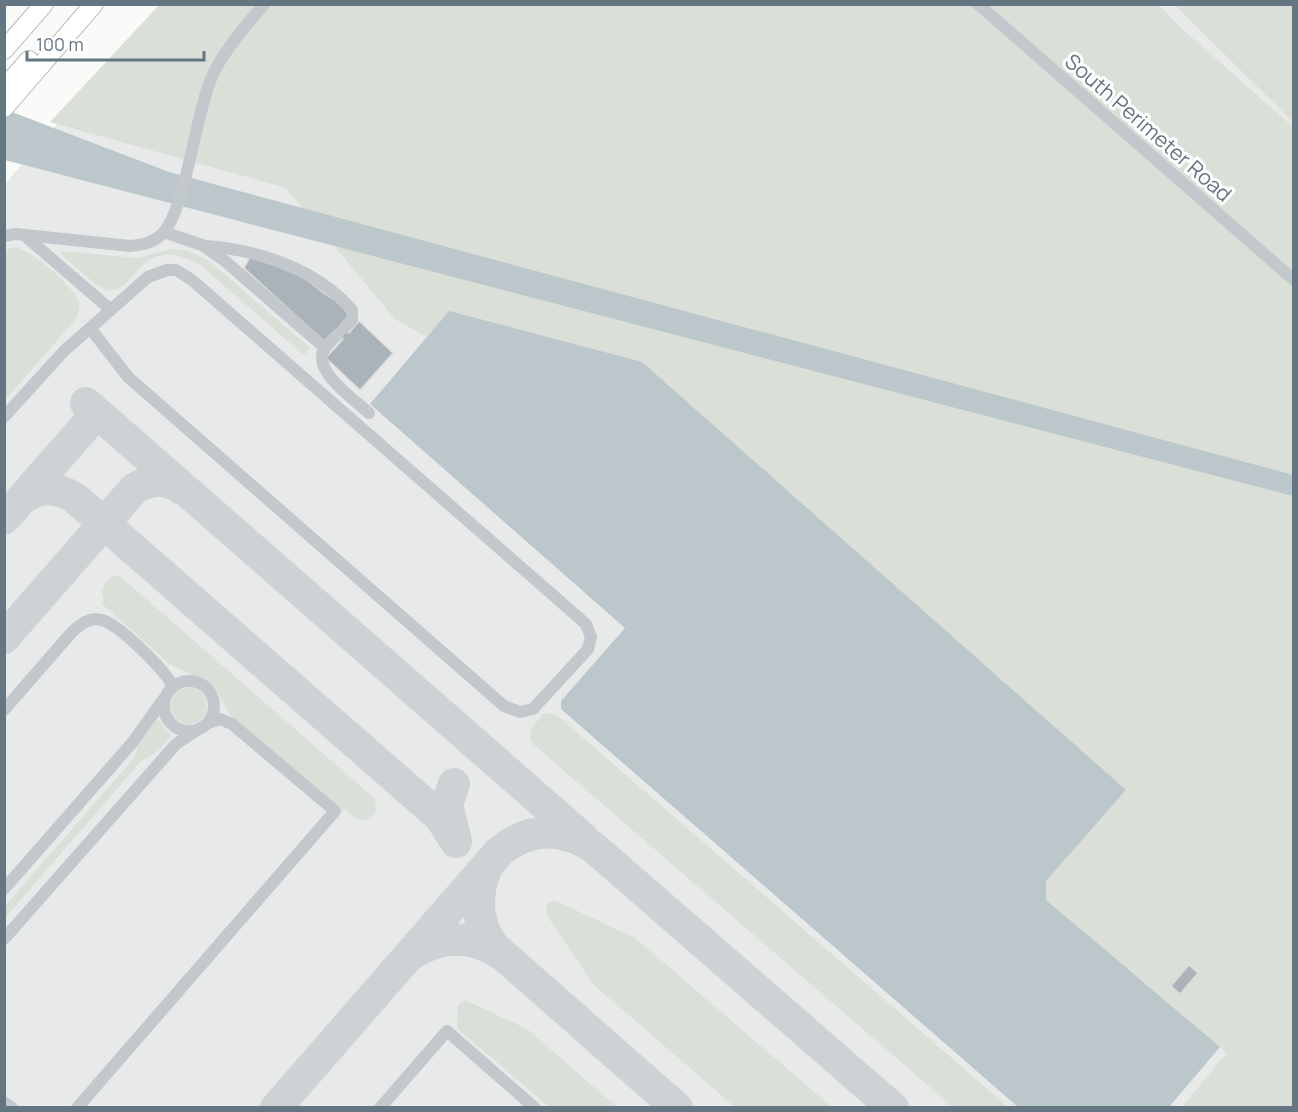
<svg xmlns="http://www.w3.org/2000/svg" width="1298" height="1112" font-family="Manrope,sans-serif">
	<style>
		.built { fill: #e8e9e9 }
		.green { fill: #dadfd7 }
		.water { fill: #bbc7cb }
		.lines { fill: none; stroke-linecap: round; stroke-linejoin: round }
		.taxiway { stroke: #ced2d4; stroke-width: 32 }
		.building { fill: #aab3b9; stroke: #dcdcda; stroke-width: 1.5 }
		.highway-casing { stroke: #b4b9bd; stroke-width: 20 }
		.minor { stroke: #c3c8cc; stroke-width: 12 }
		.highway { stroke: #fff; stroke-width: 18 }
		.labels { text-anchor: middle; stroke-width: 6; stroke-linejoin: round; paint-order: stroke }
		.street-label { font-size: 21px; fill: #657683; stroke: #fff }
	</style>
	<rect width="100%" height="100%" fill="#fafaf8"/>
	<path class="built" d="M161,5H1293V1107L5,1108V184Z"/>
	<path class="green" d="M159,5H1159L1179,26L1293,127V1107H1182L1227,1053L1046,901V881L1126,790L449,311L427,337L395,319L286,188L50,122Z
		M1175,5H1293V122Z
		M16,247C30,250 77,288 79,304C80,311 77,316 73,322L5,400V250Z
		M171,249L188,251L208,260L310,348L304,355L199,264C139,233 139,290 108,291L94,283L62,255L61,251L138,258Z
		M115,575L121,577L375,799L376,811L370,819L359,820L345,809L341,813L233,719L214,686L170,664L101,603L104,600C99,589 105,581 115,575Z
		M171 706a18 18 0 1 1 36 0a18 18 0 1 1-36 0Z
		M550,713L558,716L1008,1107H953L533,744C526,731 535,725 543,714Z
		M156,720L160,721L171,736L158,751L140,762L5,918V906L135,757L138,745Z
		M554,900L635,938L832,1107H735L594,985L548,917L546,905Z
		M465,1000L527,1029L617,1107H549L457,1028L458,1005Z"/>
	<path class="water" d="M4,109L169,172L1293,475V496L5,160Z
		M449,311L642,362L1126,790L1046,881V900L1220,1047L1169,1107H1018L561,709V701L625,628L370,404Z"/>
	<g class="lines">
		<path class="taxiway" d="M86,403L583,838
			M25,497C42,486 58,488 75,498L440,817L456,842
			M4,519L97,413
			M4,638L134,489C150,479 166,478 182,489
			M454,784L447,804L455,837
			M487,867C475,895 475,922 494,947L677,1108
			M412,954C442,934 472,935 501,954
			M276,1108L499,852C529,827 560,827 593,847L893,1108"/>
	</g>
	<path class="building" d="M250,257L297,272L325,294L344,304L352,315L342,326L349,333L359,321L393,353L360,390L326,358L343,339L336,332L326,343L244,268Z
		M1189,965L1198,973L1180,994L1171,986Z"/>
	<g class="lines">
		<defs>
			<path id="highway" d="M4,50L44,4
				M4,88L29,60
				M4,108L94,4"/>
		</defs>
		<use href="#highway" class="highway-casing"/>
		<path class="minor" d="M978,4L1294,280
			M164,232L202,245L225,261L325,348
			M24,235L111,310
			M4,236L16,234L130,246C143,245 155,242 163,233C186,208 195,116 211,79C222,52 245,27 264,4
			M206,246C259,250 316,269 352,310V320L344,328
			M338,334C333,339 326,345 323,352C315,373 355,400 369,413
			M4,417L64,351L148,277L167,270H176L192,280L586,624L591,637L588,649L533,709L520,712L504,706L128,377L90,328
			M164 706a25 25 0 1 1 50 0a25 25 0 1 1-50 0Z
			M4,710L72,632C81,624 89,617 101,620C118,623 166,671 173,687
			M4,889L132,743L168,693
			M4,939L176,744L202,727
			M4,1102L12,1108
			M77,1108L335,811L232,724L220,719L208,723
			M380,1108L447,1031L535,1108"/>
		<use href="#highway" class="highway"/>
	</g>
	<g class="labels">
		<g class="street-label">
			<text transform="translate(1148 128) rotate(41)" y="7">South Perimeter Road</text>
		</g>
	</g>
	<rect width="1298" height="1112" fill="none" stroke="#657683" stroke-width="12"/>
	<path d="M27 51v9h177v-9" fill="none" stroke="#657683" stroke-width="3"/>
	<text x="36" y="51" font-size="18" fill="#657683" stroke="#ffffff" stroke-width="4.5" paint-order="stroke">100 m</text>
</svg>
